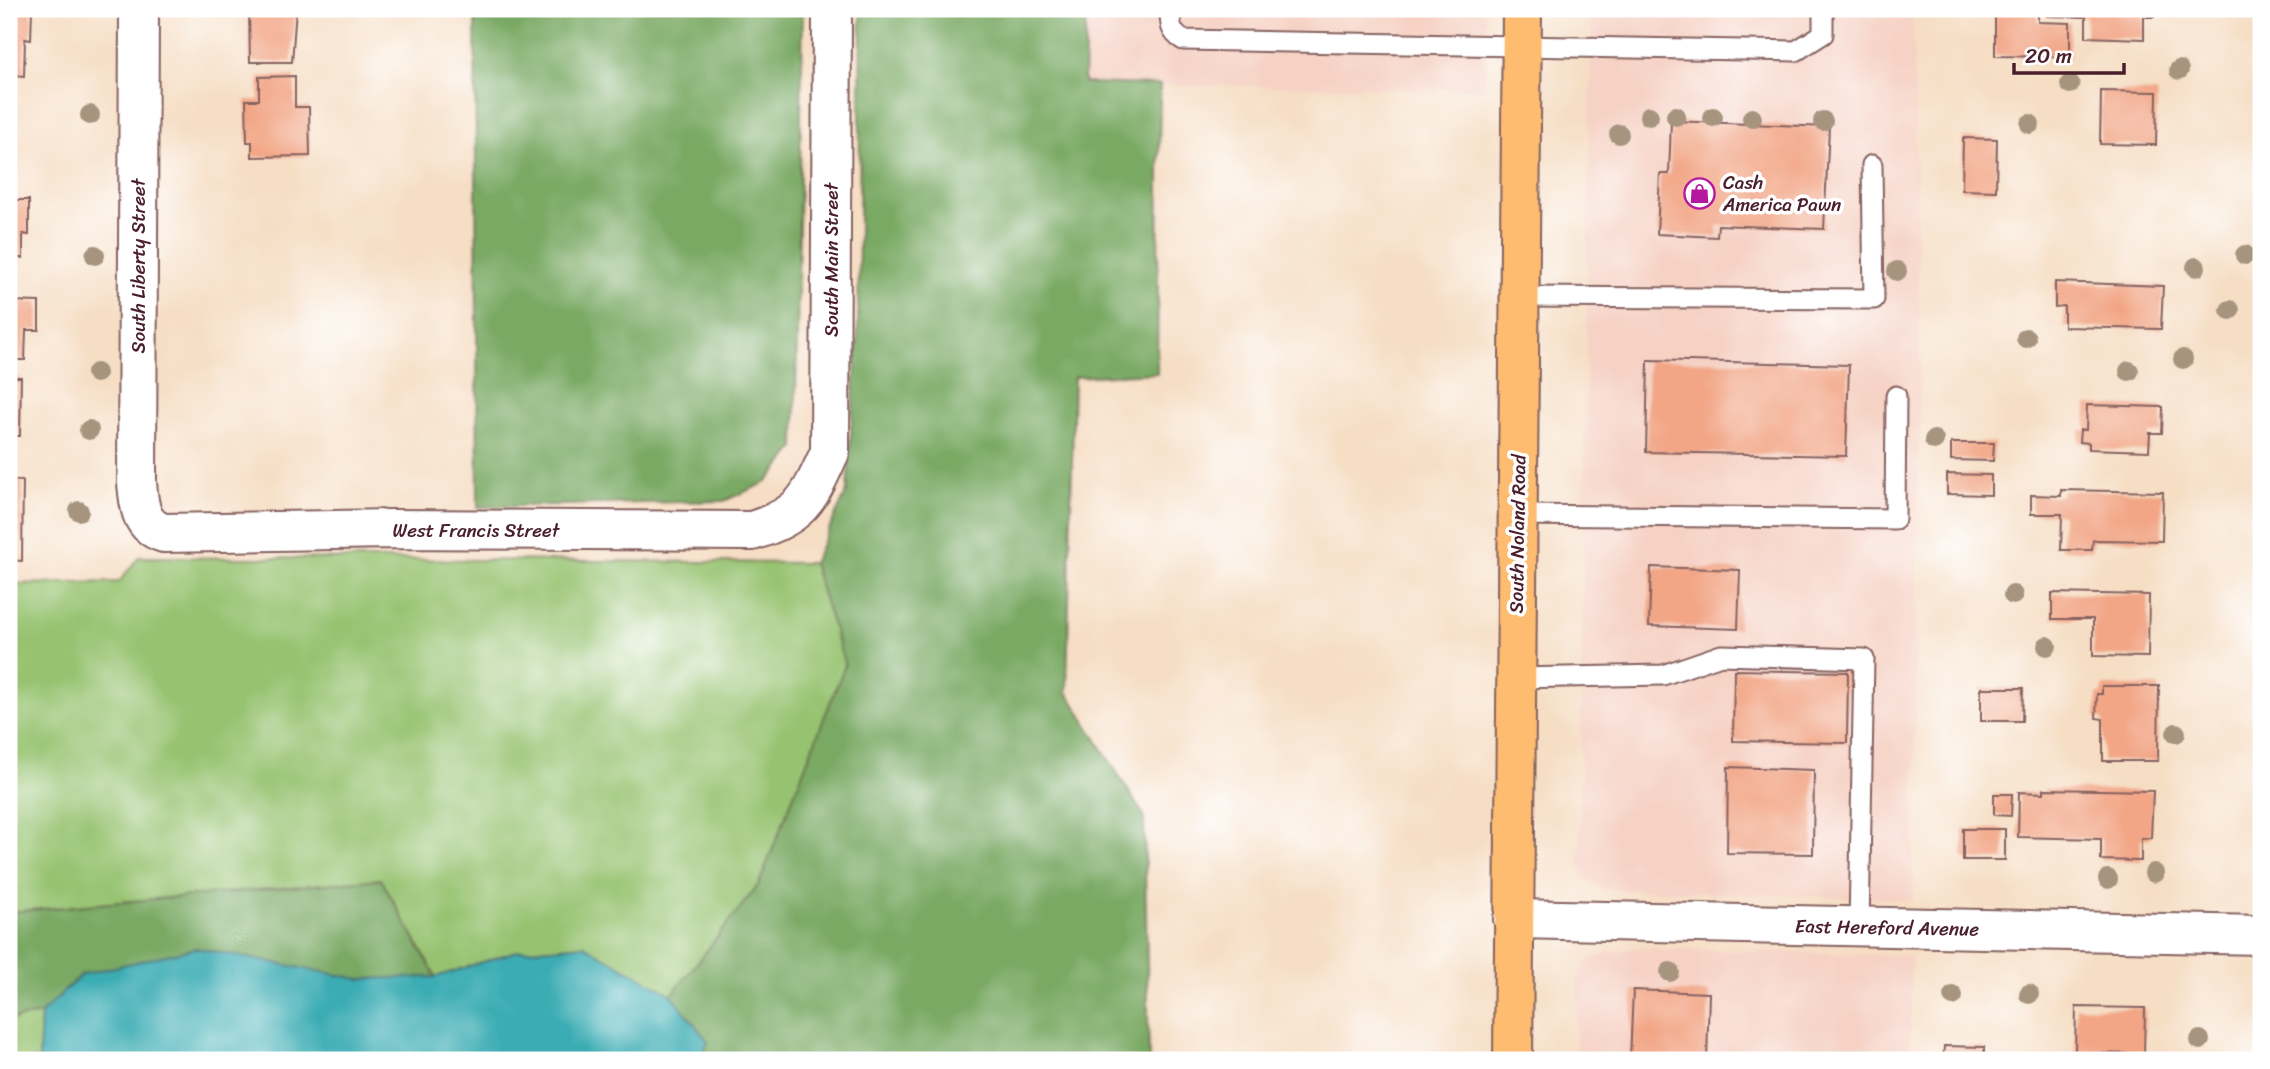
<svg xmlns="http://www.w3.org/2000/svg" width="2270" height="1069" font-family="Sriracha,sans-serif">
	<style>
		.built { fill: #f6d2c4 }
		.green { fill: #97c371; stroke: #70714e; stroke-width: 2 }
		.forest { fill: #79a963; stroke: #626447; stroke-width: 2 }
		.water { fill: #3aacb3; stroke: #42666f; stroke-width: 2 }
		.building { fill: #f2a686 }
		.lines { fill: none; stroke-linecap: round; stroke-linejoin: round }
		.service-casing { stroke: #866261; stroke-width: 23 }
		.minor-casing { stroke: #866261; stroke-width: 42 }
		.primary-casing { stroke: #866261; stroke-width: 42 }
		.service { stroke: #fff; stroke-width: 19 }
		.minor { stroke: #fff; stroke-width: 38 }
		.primary { stroke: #fdbc70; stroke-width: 38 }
		.tree { fill: #a6947e }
		.labels { text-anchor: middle; stroke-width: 7; stroke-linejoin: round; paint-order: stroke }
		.poi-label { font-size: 19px; fill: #4a1f2b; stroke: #fff; text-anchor: start }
		.street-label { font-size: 19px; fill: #4a1f2b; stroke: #fff }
	</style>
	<rect width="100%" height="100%" fill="#fff"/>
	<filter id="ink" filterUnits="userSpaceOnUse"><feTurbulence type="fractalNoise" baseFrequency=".0143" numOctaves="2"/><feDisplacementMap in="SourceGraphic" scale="14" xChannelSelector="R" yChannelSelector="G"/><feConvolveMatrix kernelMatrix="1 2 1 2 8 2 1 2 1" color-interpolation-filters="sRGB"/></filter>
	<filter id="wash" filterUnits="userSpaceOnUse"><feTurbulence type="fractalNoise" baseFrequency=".00686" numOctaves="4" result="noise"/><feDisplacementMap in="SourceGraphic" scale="28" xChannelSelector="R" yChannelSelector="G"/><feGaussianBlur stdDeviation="1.57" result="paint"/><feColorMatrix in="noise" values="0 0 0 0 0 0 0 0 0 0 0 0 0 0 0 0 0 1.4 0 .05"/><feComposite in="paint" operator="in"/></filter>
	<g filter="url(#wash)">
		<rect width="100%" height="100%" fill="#f6dec5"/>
		<path class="built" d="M1086,9H1486L1485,89L1083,84Z
			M1591,9H1913L1920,360L1913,900L1604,889L1584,879L1579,857Z
			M1635,948L1912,955L1910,1060H1575L1577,979L1584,963L1606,953Z"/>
		<path class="green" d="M139,557L813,563L845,665L759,884L672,995L584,945L517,951L436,977L381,879L9,912V584L119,582Z
			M41,1014L39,1060H9V1020Z"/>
		<path class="forest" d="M475,9H803L795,448L767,482L724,501L478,507Z
			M861,9H1086L1084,83L1160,85L1157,373L1074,377L1067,692L1144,816L1149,1060H699L708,1042L672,995L759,884L845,665L813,563L847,491L858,332Z
			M381,879L436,977L359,979L196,948L81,975L41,1014L9,1020V912Z"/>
		<path class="water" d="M584,945L672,995L708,1042L699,1060H39L41,1014L81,975L196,948L359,979L436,977L517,951Z"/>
		<g id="blocks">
			<path class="building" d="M9,9H32L31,40L25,39L24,76L9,75Z
				M249,9H296L292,62H250Z
				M2047,9H2154V17H2144V39L2086,37V17L2047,16Z
				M1995,12H2038V22L2070,23V57L1995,56Z
				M295,76V107H309L310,156L252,157V142H247L246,100H259V77Z
				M2101,91L2157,92L2156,145L2100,144Z
				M1671,121L1829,127L1824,229L1718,225L1717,237L1657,234L1660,174H1669Z
				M1963,138L1997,139L1996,191L1962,190Z
				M9,200H29V235L23,234V258H9Z
				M2055,282L2163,286L2161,329L2064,327V306L2055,307Z
				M9,301L39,302V330H26L25,360H9Z
				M1648,360L1849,365L1846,456L1646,452Z
				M9,377H21L20,436H9Z
				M2087,405L2163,407L2162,433H2150L2149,451L2089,449V443L2079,442L2080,430H2086Z
				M1951,443H1994L1993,461L1951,460Z
				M1947,474L1991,475V495L1947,494Z
				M9,480L23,481L22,561L9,560Z
				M2061,490L2163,492L2162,541L2093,540L2092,550H2061L2062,514H2031V495L2061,496Z
				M1651,567L1740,570L1738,629L1649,626Z
				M2052,593L2149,595L2148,657L2093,656V619H2052Z
				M1734,670L1848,672L1847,743L1733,741Z
				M2102,686H2159L2158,761H2103V719L2096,718L2097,694H2102Z
				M1981,688H2023L2022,721H1981Z
				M1728,767L1814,770L1813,854L1727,853Z
				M2044,789L2153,791L2151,838L2141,839V861L2101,860V839L2018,837L2019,792L2044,793Z
				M1994,794H2012L2011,816L1994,815Z
				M1963,829H2005V860H1963Z
				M1633,990L1709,993L1707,1060H1630Z
				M2076,1007L2145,1008L2144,1054L2075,1053Z
				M1944,1046L1984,1047V1060H1943Z"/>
		</g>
	</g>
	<g filter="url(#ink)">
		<use href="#blocks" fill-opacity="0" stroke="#866261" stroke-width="2"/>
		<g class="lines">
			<defs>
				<path id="service" d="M1170,9C1170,24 1170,32 1183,40L1796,51L1823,34V9
					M1519,297L1874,299L1872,165
					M1517,515L1895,519L1896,396
					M1515,678L1663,675L1721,655L1864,659L1859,927"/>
				<path id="minor" d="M139,9L137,483C139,505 140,526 164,533L392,529L752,531C804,514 808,500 830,452L832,9
					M1513,919L2261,935"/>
				<path id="primary" d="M1513,1060L1522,9"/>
			</defs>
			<use href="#service" class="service-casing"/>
			<use href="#minor" class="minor-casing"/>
			<use href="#primary" class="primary-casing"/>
			<use href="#service" class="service"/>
			<use href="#minor" class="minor"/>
			<use href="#primary" class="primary"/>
		</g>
		<g class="tree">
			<circle cx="2179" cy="70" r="10"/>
			<circle cx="2070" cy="84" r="10"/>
			<circle cx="90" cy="115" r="10"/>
			<circle cx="1649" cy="116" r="10"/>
			<circle cx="1676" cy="116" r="10"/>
			<circle cx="1713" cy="117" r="10"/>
			<circle cx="1752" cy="118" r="10"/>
			<circle cx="1823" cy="121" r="10"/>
			<circle cx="2030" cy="124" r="10"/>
			<circle cx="1619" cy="134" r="10"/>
			<circle cx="95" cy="255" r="10"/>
			<circle cx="2245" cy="255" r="10"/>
			<circle cx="2196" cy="267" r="10"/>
			<circle cx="1897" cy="271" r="10"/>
			<circle cx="2230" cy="310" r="10"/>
			<circle cx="2026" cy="338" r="10"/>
			<circle cx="2183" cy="359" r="10"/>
			<circle cx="2129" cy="371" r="10"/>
			<circle cx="96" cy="373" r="10"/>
			<circle cx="89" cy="430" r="10"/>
			<circle cx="1934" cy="440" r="10"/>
			<circle cx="79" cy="511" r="10"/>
			<circle cx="2013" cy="595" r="10"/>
			<circle cx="2047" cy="646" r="10"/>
			<circle cx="2176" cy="733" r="10"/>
			<circle cx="2154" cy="873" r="10"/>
			<circle cx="2108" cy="879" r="10"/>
			<circle cx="1670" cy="972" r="10"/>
			<circle cx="2029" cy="994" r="10"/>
			<circle cx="1953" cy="996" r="10"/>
			<circle cx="2200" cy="1040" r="10"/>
		</g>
	</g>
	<defs>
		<symbol id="shop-ring" viewBox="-11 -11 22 22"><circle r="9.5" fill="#fff" stroke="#b5179e" stroke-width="1.5"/><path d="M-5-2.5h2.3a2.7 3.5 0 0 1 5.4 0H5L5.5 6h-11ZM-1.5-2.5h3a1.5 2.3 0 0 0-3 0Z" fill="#b5179e"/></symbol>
	</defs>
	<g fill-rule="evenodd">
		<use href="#shop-ring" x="1682" y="176" width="35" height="35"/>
	</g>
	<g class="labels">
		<g class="poi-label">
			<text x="1723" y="189">Cash<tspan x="1723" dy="22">America Pawn</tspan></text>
		</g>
		<g class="street-label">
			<text transform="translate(831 260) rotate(-90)" y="7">South Main Street</text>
			<text transform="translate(138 266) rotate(-90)" y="7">South Liberty Street</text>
			<text x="476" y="537">West Francis Street</text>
			<text transform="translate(1517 534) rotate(-89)" y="7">South Noland Road</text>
			<text transform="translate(1887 927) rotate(1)" y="7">East Hereford Avenue</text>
		</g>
	</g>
	<rect width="2270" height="1069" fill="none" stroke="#fff" stroke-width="35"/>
	<path d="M2014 63v10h110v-10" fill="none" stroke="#4a1f2b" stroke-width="3.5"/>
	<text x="2025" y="63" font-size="21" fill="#4a1f2b" stroke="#ffffff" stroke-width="5" paint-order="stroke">20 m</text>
</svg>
